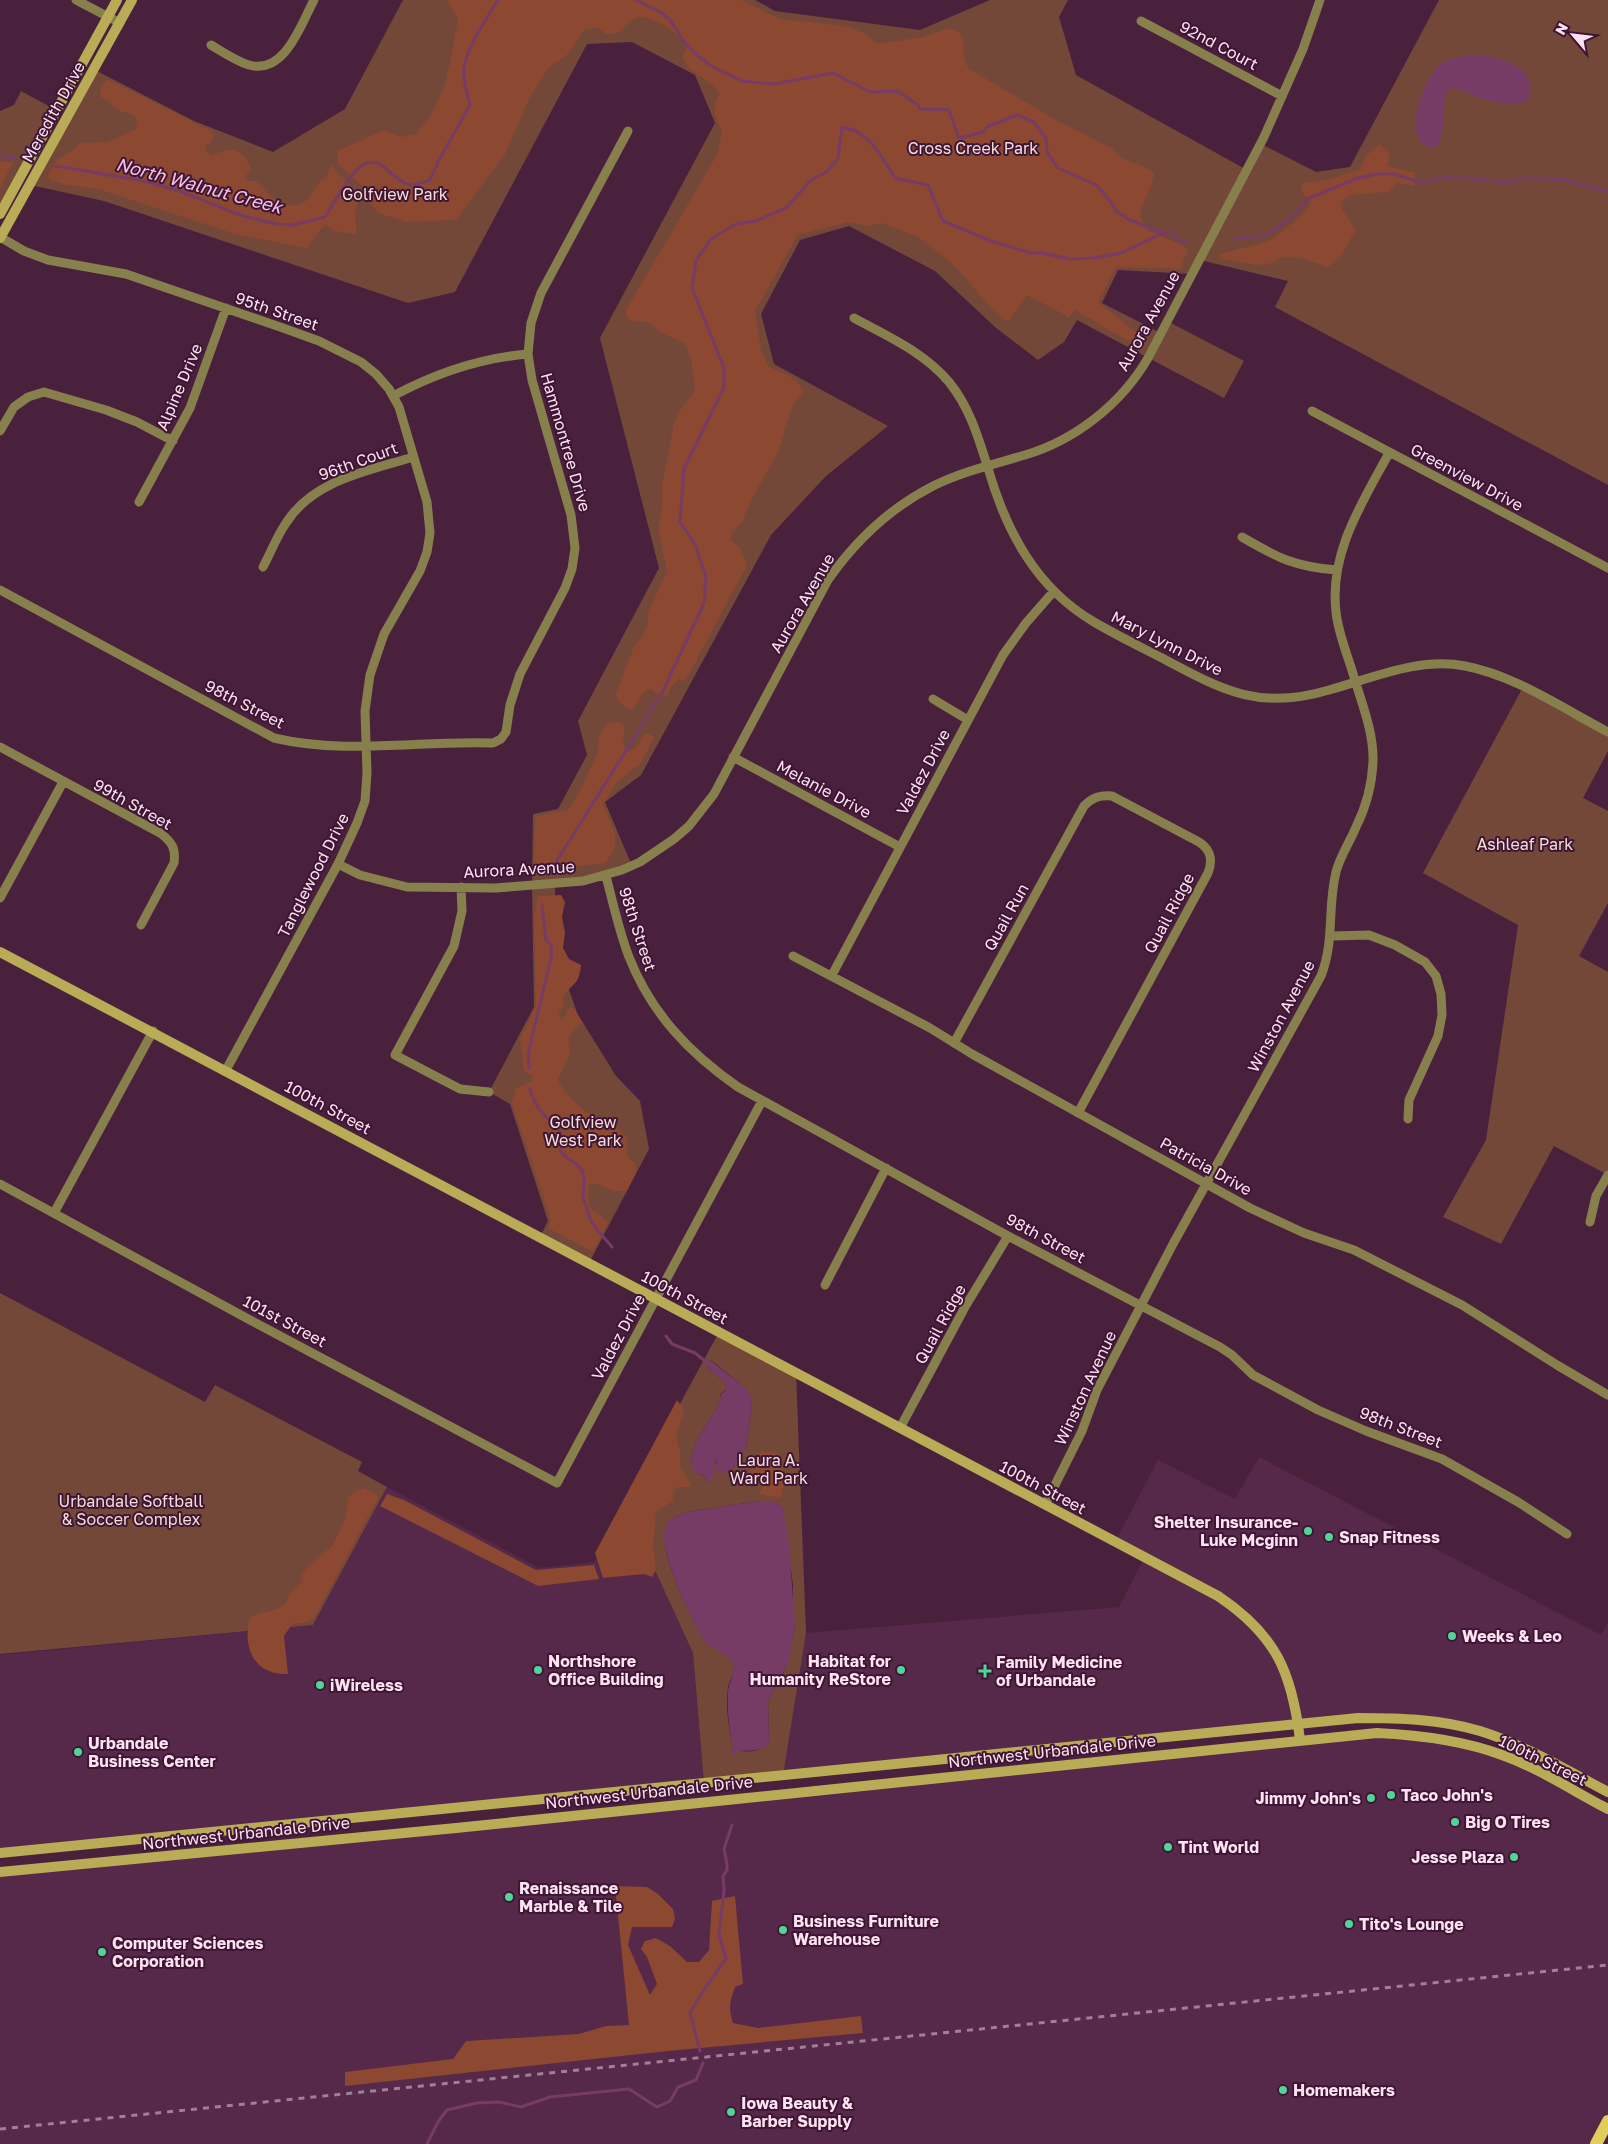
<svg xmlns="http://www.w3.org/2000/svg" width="1608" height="2144" font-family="'Golos Text',sans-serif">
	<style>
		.built { fill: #562849 }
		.green { fill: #744839; fill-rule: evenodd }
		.forest { fill: #8c4831 }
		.water { fill: #773c65 }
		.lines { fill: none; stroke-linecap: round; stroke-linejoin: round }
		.stream { stroke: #773c65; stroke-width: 3 }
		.street { stroke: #88804c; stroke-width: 9 }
		.secondary { stroke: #baab56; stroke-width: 10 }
		.primary { stroke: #e1cd5c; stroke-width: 12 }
		.rail { stroke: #a17f96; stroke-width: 3; stroke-dasharray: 6 6; stroke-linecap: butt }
		.poi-dot { fill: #52d397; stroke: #3e1633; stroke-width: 2 }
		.labels { text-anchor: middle; stroke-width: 4; stroke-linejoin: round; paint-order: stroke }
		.street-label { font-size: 16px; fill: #fde2f3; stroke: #3e1633 }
		.park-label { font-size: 16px; fill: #f4ded7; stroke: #3e1633 }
		.poi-label { font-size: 16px; font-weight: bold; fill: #fde2f3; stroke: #3e1633; text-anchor: start }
		.water-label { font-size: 18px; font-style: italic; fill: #f7c0e4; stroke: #3e1633 }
	</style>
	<rect width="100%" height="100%" fill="#49213d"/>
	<path class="built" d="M1259,1457L1601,1635L1608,1622V1792L1479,1731L1391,1718L783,1776L806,1633L1119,1607L1144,1558L1115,1542L1158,1460L1235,1499Z
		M387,1487L539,1568L594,1562L625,1505L693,1653L704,1783L0,1853V1655L313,1625Z
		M1377,1733L1485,1749L1608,1809V2121L1596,2144H0V1872Z"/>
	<path class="green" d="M403,0H755L775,11L920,30L990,0H1068L1059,17L1076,75L1247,170L1261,144L1316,172L1350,167L1439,0H1608V485L1275,307L1288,281L1200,260L1192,274L1118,270L1102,303L1161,333L1167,321L1244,361L1224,398L1077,320L1064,342L1038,360L995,327L935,271L849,226L800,240L761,314L774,364L888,426L826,476L771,535L641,775L605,802L632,866L555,884V948L577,1013L616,1076L640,1101L649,1149L589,1263L540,1237L548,1221L510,1104L489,1092L534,1007L532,885L533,814L558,809L587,755L578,721L659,568L600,338L715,123L695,75L632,42L587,44L455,292L408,303L104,201L30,185L93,69L194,121L273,152L345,109Z
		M21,91L56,110L7,202H0V111L14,105Z
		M1523,687L1608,732V751L1583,798L1608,811V903L1579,956L1608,972V1175L1554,1146L1501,1244L1443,1217L1486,1140L1518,925L1423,873Z
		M0,1293L205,1402L215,1385L362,1462L358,1471L387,1487L313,1625L0,1654Z
		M719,1332L796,1373L806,1633L783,1776L704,1783L693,1653L625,1505ZM711,1360L746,1389L750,1396L752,1405L746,1448L742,1452L741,1458L726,1470L717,1465L715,1459L714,1466L707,1482L703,1475L699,1474L691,1458L697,1440L720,1402L722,1397L720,1396L722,1392L726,1390L725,1382L707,1368ZM759,1501L783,1508L793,1585V1619L795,1627L786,1668L768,1701L769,1743C763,1752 742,1754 733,1748C729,1729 725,1707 728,1687C730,1679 737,1670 732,1662C728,1653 715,1651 708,1644C692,1624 667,1568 665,1543C665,1535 667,1527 669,1520L686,1512Z"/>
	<path class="forest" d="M447,0H741L780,19L845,26L864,33L878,44L923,37L950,28L961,34C965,49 961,55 969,69L1058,121L1113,149C1119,159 1129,161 1140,165C1145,166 1150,170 1154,173C1152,189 1143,200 1140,216L1149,231L1178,243L1188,250L1180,269L1116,267L1098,302L1141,336L1137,346L1075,310L1069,317L1027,295L1008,322L990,307L954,265L918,237L882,223L869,226L848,222L798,235L755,311L761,351L769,367C783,373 798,377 803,392L791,409L778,453L752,498L742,522L732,533L731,540L740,548L747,566C731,593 718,621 703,648C696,660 692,671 684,682L679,679L672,686L667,696L655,693L652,689H647L639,699L634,709H627L617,699L616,694L635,644C644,639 650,623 648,613L667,571L658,529L662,510V485L674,424L678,413L695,391L691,359L685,343L664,334L647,322L630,321L625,312L718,153L722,130C714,115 711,112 719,95C713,77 686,77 683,55L689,45C680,36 649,12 636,18C628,20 624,29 618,32C615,34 609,34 606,34L598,27L584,30L568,54L548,68L530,97L505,154L456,220L407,222L378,213L370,203L366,190L337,163L338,151L384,130L401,137L416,134L431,115L445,85L451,57L458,19Z
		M107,79L211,131L214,136L210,143L205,145L206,151L211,155C218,154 226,149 232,150C241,150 250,163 251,171L244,177L248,181H256L273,198L285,204L295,205L306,201L320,181L326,177L331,165L357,192L359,199L355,212L357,234L334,231L325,224L307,248L235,234L101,190L63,184L50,180L48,175L58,159L72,151L79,143L108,142L136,129L137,118L129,113L122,112L101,97L100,88Z
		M1379,144L1390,154L1387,166L1415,173L1414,186L1397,183L1388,192L1349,195L1341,203L1342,209L1356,230L1340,257L1328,267L1301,258L1282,257L1272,263L1259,265L1220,259V254L1269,241L1300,217L1311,203L1301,191L1302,183L1328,180L1360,169L1365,157Z
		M0,162H13L0,189Z
		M610,722H619L625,726L623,745L628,751C638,750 639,739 646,733L655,737L640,764L617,782L603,804C612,827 625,843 604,863L534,871L535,818L541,815L568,810C579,796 586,777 594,761C601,747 595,731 610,722Z
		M561,895L565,902L562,917L565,933L563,948L569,959L581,965C579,986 572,983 563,997L564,1006L559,1012L560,1019L563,1020L567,1010L571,1007L574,1008L582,1022L571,1033L568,1039L570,1053L558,1079C563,1093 581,1108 592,1116C601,1123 624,1128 627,1140C628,1145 626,1151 627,1156L635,1163L637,1169L627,1191H613L598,1184H589C586,1192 588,1207 594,1212C599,1216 604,1217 608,1222L593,1252L548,1228L551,1220L512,1103L516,1088L533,1081L532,1075L524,1071L520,1039L536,1006L534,918L538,896Z
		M677,1400L684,1410L676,1437L680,1451V1467L690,1483V1487H677L673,1491V1501L656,1512L653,1546L656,1570L652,1577L644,1574L603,1578L595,1553Z
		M762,1452L778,1453C783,1469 787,1482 780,1498L759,1494L764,1484L750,1476C749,1466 753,1456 762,1452Z
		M364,1488L379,1496L314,1618L304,1623H293L284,1636L288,1674C254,1676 242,1647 250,1618L257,1614L278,1609L286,1604L290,1593L302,1581V1575L307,1567L333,1545L346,1517L348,1498L354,1492Z
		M387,1494L404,1500L536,1570L594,1565L599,1579L538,1586L380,1506Z
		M615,1886L647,1887L658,1894L673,1909L675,1919L672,1927H632L628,1945L650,1995L657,1984L647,1957L641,1949L645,1941L656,1938L670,1946L687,1962H699L709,1950L712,1901L735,1896L743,1984L735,1987C730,2002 728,2007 733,2023L758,2028L861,2016L863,2033L668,2051L345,2086V2072L453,2059L466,2041L579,2034L606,2026L629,2025Z"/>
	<path class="water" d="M1484,55C1507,61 1540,69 1528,101C1505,109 1475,97 1454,87L1446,93C1441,110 1446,133 1436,148C1397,148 1423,71 1446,61C1457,55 1471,56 1484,55Z
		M710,1360L746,1389L751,1396L752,1405L746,1448L732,1469L722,1473L715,1472L717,1463L715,1459L713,1476L708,1483L703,1475L695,1473L690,1461L697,1440L720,1402L722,1397H720L723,1392L726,1390L725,1382L707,1368Z
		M759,1501L779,1503L783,1508L789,1544L795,1627L788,1664L768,1701L769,1743C763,1753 748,1750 737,1751L735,1757L731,1753L733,1748C729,1729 727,1711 728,1691C729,1683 735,1674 733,1665C731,1654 715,1652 708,1644C691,1624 664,1561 664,1534C664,1529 667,1525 669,1520L686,1512Z"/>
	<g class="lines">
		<path class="stream" d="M636,0L662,13L670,20L686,44L698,56L711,66L742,81L774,84L833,73L870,92L897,91L918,105L920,109L949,110L958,136L961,138L983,132L987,127L1017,115L1034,122L1046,138L1047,152L1058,168L1096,185L1111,202L1115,210L1128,219L1163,233H1172L1178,240L1187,241
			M0,156L15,158
			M56,166L144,181L179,191L243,216L277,224L293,225L325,217C335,202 344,182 358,169C380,148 392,183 411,185C417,185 425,182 430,180L439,160L470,105C467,93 462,79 464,67C468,45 487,18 498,0
			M1234,239L1266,235L1296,214L1307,199L1358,178L1377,174H1394L1419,182L1458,176L1470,179L1508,182L1528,178L1566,180L1608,192
			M553,867L662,693L704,603L706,577L695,544L680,522L684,469L724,387V368L692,288L696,260L711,239L736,224L756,221L786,208L812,179L825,173L838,159L842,127C871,132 880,155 895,178L928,185L943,221L991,241L1031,253H1042L1071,259L1094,258L1121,253L1163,233
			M529,1068L528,1054L552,954L551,945L546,940L542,905
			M530,1089C532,1095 534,1102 538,1107C547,1124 568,1125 560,1150C565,1160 577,1161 582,1171C586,1179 583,1189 583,1198C584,1202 587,1205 587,1209C593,1230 599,1231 612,1247
			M666,1336L672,1344L695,1353L710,1365
			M700,2051L690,2013L705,1988L726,1959L719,1935L724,1891L723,1876L727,1870V1864L724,1849L732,1825
			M427,2144L438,2122L447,2110L477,2103L499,2102L521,2107L550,2097L629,2089L657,2107L670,2101L678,2087L696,2080L703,2063"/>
		<path class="street" d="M76,0L120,23
			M1141,21L1282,96
			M211,45C223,52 236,61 249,65C285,75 301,24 314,0
			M0,237L24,251L48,260L126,274L283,328L319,341L361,362L376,374L389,389L399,407L427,502L430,533L427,552L420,571L384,634L370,675L365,711L367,773L365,801L357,823L338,864L226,1070
			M854,318C887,336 924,352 949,382C970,408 978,437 988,468C1006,531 1036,588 1094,622C1116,635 1139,646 1162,658C1222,690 1259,711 1329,690C1373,678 1418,657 1465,666C1514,675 1564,709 1608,732
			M393,396C436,373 479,358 528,354
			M1312,411L1608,568
			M0,431L14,407L28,397L44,392L106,410L137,422L173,441
			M139,502L190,408L226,308
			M1242,537C1278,558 1295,567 1337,570
			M263,567C271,552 277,536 286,523C313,480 368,471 413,457
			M0,590L274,738C346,755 420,740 493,743L501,739L506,732L510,705L520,674L565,588L572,569L575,548L571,515L532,380L528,354L531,323L541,293L628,131
			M933,699L968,720
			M0,747L160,833C172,842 176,848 174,863L141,925
			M733,757L900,847
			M338,864L360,875L407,887L496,888L583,881L622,870L640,862L674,839L689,826L714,794L828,580C856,540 891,507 935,485C964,471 995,464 1025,455C1076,440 1122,403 1148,358L1264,137L1303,49L1320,0
			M606,876C613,903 619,931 629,957C651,1013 689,1053 738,1087L1008,1236L1220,1347L1232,1355L1253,1375L1318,1410L1366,1431L1442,1459L1518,1502L1567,1534
			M461,887L462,911L454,946L395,1055L460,1089L489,1092
			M0,898L63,782
			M1331,936L1369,935L1395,945L1425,962L1436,976L1441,994L1442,1015L1438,1036L1409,1100L1408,1119
			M793,956L930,1028L972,1054L1250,1208L1304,1233L1354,1250L1462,1305L1557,1365L1608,1395
			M832,975L1003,655L1026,623L1054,591
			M954,1043L1084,806C1093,797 1100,795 1112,796L1199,842C1211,850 1213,860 1208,873L1078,1113
			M0,1184L250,1320L557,1483L762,1101
			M54,1213L153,1031
			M1590,1222L1596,1196L1608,1175
			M825,1285L886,1168
			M900,1428L965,1307L1008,1236
			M1045,1505L1082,1431L1097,1390L1173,1244L1321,976C1335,940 1327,909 1336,872C1340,856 1350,842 1356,827C1366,807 1372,784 1373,762C1374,733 1362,704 1354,677C1348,656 1338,633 1336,612C1329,553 1362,503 1389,453"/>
		<path class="secondary" d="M0,214L117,0
			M0,238L132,0
			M0,952L1218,1596C1276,1635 1292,1672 1300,1740
			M0,1853L1358,1718C1399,1718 1440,1719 1480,1731C1525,1745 1566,1770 1608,1792
			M0,1872L456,1828L1377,1733C1420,1735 1462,1740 1502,1755C1539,1768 1573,1791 1608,1809"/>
		<path class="primary" d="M1596,2144L1608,2121"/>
		<path class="rail" d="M0,2129L1608,1965"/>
	</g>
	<g class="poi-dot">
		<circle cx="1308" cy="1531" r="5"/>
		<circle cx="1329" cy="1537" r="5"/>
		<circle cx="1452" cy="1636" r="5"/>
		<circle cx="538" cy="1670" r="5"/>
		<circle cx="901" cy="1670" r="5"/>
		<path d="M982.5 1663.5h5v5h5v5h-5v5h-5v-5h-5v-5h5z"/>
		<circle cx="320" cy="1685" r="5"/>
		<circle cx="78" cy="1752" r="5"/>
		<circle cx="1391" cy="1795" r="5"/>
		<circle cx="1371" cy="1798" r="5"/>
		<circle cx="1455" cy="1822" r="5"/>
		<circle cx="1168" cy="1847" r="5"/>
		<circle cx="1514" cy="1857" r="5"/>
		<circle cx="509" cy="1897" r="5"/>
		<circle cx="1349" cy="1924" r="5"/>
		<circle cx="783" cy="1930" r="5"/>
		<circle cx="102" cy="1952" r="5"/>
		<circle cx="1283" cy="2090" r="5"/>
		<circle cx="731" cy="2112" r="5"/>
	</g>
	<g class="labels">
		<g class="street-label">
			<text transform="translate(1219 45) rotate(28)" y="6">92nd Court</text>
			<text transform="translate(53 112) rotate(-61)" y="6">Meredith Drive</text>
			<text transform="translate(277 311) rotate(19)" y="6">95th Street</text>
			<text transform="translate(1148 321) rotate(-61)" y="6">Aurora Avenue</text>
			<text transform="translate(179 387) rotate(-67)" y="6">Alpine Drive</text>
			<text transform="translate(566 442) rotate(74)" y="6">Hammontree Drive</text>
			<text transform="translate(358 461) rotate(-20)" y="6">96th Court</text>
			<text transform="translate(1467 477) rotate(28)" y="6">Greenview Drive</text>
			<text transform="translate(802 603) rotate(-60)" y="6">Aurora Avenue</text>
			<text transform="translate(1167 643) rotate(27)" y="6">Mary Lynn Drive</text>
			<text transform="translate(245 704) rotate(27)" y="6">98th Street</text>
			<text transform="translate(923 772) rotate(-62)" y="6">Valdez Drive</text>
			<text transform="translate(824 789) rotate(28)" y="6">Melanie Drive</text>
			<text transform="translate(133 804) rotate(29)" y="6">99th Street</text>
			<text transform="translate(519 869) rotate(-3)" y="6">Aurora Avenue</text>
			<text transform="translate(313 875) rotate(-63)" y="6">Tanglewood Drive</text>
			<text transform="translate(1169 913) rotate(-62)" y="6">Quail Ridge</text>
			<text transform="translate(1006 917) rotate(-61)" y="6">Quail Run</text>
			<text transform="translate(638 929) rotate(72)" y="6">98th Street</text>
			<text transform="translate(1281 1016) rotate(-62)" y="6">Winston Avenue</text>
			<text transform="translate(328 1107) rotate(28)" y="6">100th Street</text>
			<text transform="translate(1206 1166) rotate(29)" y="6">Patricia Drive</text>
			<text transform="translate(1046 1238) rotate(28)" y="6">98th Street</text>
			<text transform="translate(685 1297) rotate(28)" y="6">100th Street</text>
			<text transform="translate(285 1321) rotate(28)" y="6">101st Street</text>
			<text transform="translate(940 1324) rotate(-61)" y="6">Quail Ridge</text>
			<text transform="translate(618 1337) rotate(-62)" y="6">Valdez Drive</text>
			<text transform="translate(1085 1388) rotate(-65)" y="6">Winston Avenue</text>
			<text transform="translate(1401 1427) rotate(21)" y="6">98th Street</text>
			<text transform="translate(1043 1487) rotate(28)" y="6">100th Street</text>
			<text transform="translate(1052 1751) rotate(-6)" y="6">Northwest Urbandale Drive</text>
			<text transform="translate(1543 1760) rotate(26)" y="6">100th Street</text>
			<text transform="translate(649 1792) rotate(-6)" y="6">Northwest Urbandale Drive</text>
			<text transform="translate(246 1833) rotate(-6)" y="6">Northwest Urbandale Drive</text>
		</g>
		<g class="park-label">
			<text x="973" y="154">Cross Creek Park</text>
			<text x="395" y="200">Golfview Park</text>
			<text x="1525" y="850">Ashleaf Park</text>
			<text x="583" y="1128">Golfview<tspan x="583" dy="18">West Park</tspan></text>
			<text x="769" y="1466">Laura A.<tspan x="769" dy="18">Ward Park</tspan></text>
			<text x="131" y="1507">Urbandale Softball<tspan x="131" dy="18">&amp; Soccer Complex</tspan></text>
		</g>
		<g class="poi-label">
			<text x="1298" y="1528" text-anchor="end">Shelter Insurance-<tspan x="1298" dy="18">Luke Mcginn</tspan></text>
			<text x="1339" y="1543">Snap Fitness</text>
			<text x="1462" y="1642">Weeks &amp; Leo</text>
			<text x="548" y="1667">Northshore<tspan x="548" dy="18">Office Building</tspan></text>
			<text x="891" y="1667" text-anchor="end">Habitat for<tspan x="891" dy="18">Humanity ReStore</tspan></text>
			<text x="996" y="1668">Family Medicine<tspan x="996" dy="18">of Urbandale</tspan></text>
			<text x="330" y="1691">iWireless</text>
			<text x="88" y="1749">Urbandale<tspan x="88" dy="18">Business Center</tspan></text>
			<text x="1401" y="1801">Taco John's</text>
			<text x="1361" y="1804" text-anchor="end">Jimmy John's</text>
			<text x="1465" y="1828">Big O Tires</text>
			<text x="1178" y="1853">Tint World</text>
			<text x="1504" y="1863" text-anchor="end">Jesse Plaza</text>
			<text x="519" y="1894">Renaissance<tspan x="519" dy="18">Marble &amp; Tile</tspan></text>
			<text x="793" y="1927">Business Furniture<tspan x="793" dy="18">Warehouse</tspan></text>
			<text x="1359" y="1930">Tito's Lounge</text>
			<text x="112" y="1949">Computer Sciences<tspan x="112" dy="18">Corporation</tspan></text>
			<text x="1293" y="2096">Homemakers</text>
			<text x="741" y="2109">Iowa Beauty &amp;<tspan x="741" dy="18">Barber Supply</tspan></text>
		</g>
		<g class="water-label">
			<text transform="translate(199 186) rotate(15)" y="6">North Walnut Creek</text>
		</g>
	</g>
	<g transform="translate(1573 35) rotate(298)" stroke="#3e1633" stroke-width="4" paint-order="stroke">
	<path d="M0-4L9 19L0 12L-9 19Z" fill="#fde2f3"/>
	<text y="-8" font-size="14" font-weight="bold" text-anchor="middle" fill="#fde2f3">N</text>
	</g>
</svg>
